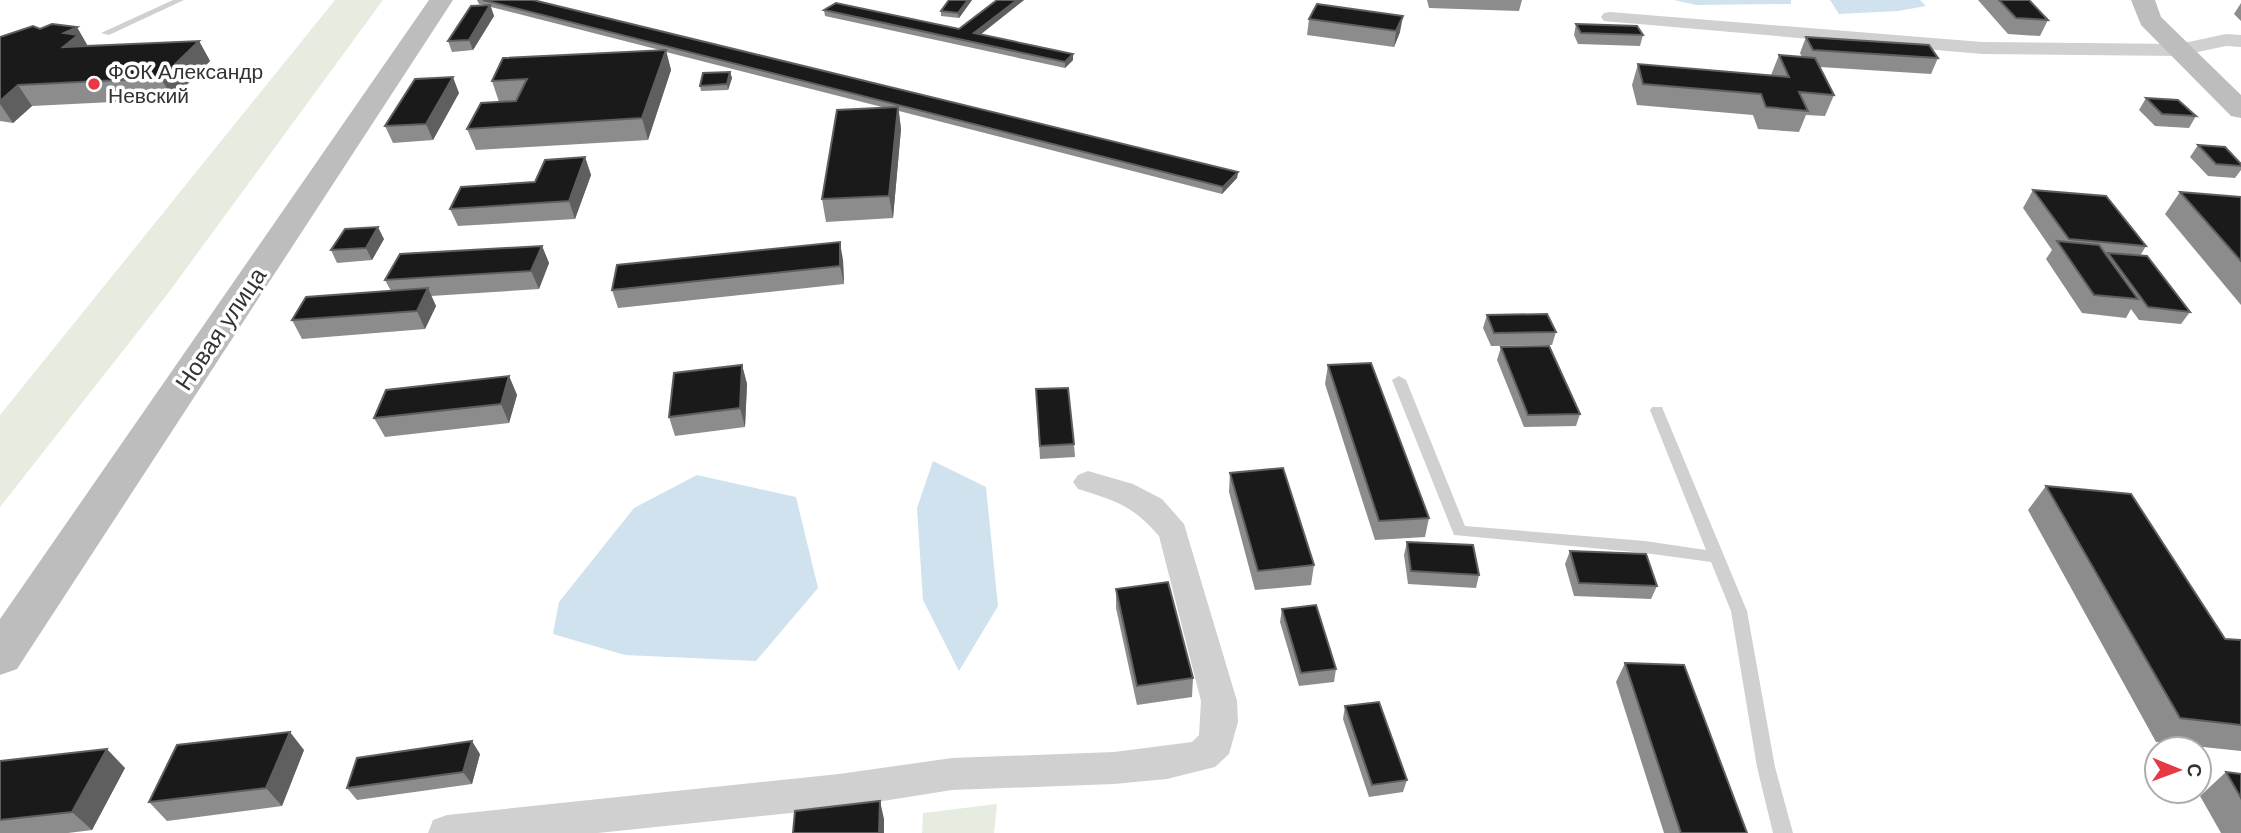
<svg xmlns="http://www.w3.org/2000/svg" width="2241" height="833" font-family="'DM Sans',sans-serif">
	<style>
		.green { fill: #e6ecdf }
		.water { fill: #cfe2ee }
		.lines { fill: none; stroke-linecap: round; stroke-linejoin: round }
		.lane { fill: #d0d0d0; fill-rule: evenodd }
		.street { fill: #d0d0d0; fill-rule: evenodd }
		.secondary { fill: #bdbdbd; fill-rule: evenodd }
		.wall { fill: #8c8c8c }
		.shaded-wall { fill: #5f5f5f }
		.building { fill: #1a1a1a; stroke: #5f5f5f; stroke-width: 2 }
		.poi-dot { fill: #e63946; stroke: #fff; stroke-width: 2.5 }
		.labels { text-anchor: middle; stroke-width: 7; stroke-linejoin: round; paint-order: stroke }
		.far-poi-label { font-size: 21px; fill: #333; stroke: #fff; text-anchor: start }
		.street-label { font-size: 24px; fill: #333; stroke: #fff }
	</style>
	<rect width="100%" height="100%" fill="#fff"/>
	<path class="green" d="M335,0H383L166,296L0,507V415Z
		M997,804L994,833H922L923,813Z"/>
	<path class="water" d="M1674,0H1791V4L1696,5Z
		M1830,0H1920L1926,6L1898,11L1839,14Z
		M933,461L986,487L998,606L959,671L923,600L917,508Z
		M697,475L796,497L818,588L756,661L625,655L553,634L559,602L634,508Z"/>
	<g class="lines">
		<path class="lane" d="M173,0H184L109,35L101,33Z
			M1399,376L1406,380L1465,526L1645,541L1706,550L1650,410L1652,407H1662L1747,611L1775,767L1793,833H1773L1757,767L1731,611L1711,562L1645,553L1454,535L1392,380Z"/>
		<path class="street" d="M1610,12L1982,42L2179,44L2226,34L2241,35V47L2226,46L2179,56L1982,54L1604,21L1601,17L1604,13Z
			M1088,471L1133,484L1162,499L1184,524L1237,701L1238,722L1229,754L1215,767L1167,779L1114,784L952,790L839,808L598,833H428L433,820L447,815L839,774L952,758L1114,752L1192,742L1199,735L1201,701L1159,536C1132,505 1116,501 1078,489L1073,482L1078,475Z"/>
		<path class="secondary" d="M429,0H453L17,669L0,675V619Z
			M2131,0H2155L2161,17L2241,95V118L2231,116L2141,25Z"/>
	</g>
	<path class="wall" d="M477,0H533L1238,172L1237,178L1222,194L899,111L901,129L893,218L826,222L822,199L886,108L666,52L671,70L648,140L476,150L467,129L499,102L492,81L660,50L491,7L494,16L473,50L452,52L448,41L485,5L479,4Z
		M972,0L959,18L941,16V11Z
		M997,0H1024L980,34L1073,54V60L1065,68L825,16L824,10L959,29Z
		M1427,0H1522L1519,11L1429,8Z
		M1978,0H2029L2048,20L2040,36L2008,34Z
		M2241,3V21L2234,14Z
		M1309,19L1400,32L1394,47L1307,35Z
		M1576,24L1643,35L1640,46L1578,44L1574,35Z
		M0,37L88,46L199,41L210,61L173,99L32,106L13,123L0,121Z
		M1806,37L1938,58L1931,74L1820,67L1834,95L1825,116L1806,115L1799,132L1758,129L1753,115L1637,105L1632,85L1638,64L1771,75L1779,55L1802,57L1800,53Z
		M730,72L732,78L728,90L701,91L700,86Z
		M459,93L433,140L393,143L385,126Z
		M2146,98L2196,116L2189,128L2155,126L2139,110Z
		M2198,145L2241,164V170L2235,178L2208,176L2190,157Z
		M585,157L591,175L575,219L458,226L450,209L535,182Z
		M2033,190L2146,246L2140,256L2190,312L2181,324L2139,320L2131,309L2126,318L2082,313L2046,259L2052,250L2023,208Z
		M2180,192L2241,197V305L2165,214Z
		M384,239L372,260L337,263L331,250Z
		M542,246L549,263L539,289L431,296L436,306L425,329L302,339L292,320L391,291L385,280Z
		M843,260L844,284L618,308L612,290Z
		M1487,315L1556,332L1552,345L1491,346L1483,328Z
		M1501,347L1580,414L1576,426L1524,427L1497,360Z
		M742,365L747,384L745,427L675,436L669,417Z
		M1328,365L1429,518L1425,537L1375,540L1325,384Z
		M509,376L517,395L509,423L385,437L374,418Z
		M1036,389L1074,444L1075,457L1040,459Z
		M1230,473L1314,565L1311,585L1255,590L1229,492Z
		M2046,486L2225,639L2241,640V751L2156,742L2028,510Z
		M1407,542L1479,575L1476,588L1408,584L1404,555Z
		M1570,551L1657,586L1651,599L1574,596L1565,564Z
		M1116,589L1193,678L1192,697L1137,705L1116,608Z
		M1282,609L1336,669L1334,682L1299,686L1280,622Z
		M1625,663L1747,833H1664L1616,682Z
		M1345,706L1407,780L1403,792L1369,797L1343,719Z
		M304,750L282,806L167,821L149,802Z
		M480,754L472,784L357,800L347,788Z
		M0,761L125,768L92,830L68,833H0Z
		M2226,772L2241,774V833H2221L2200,796Z"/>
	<path class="shaded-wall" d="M968,0H972L959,18L958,13Z
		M1017,0H1024L975,39L974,33Z
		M490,5L494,16L473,50L469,40Z
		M1403,16L1400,32L1394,47L1396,31Z
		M77,27L89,48L63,47L64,33Z
		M199,41L210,61L173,99L161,78Z
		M666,50L671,70L648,140L642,118Z
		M1073,54V60L1065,68V62Z
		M730,72L732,78L728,90L727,84Z
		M453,77L459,93L433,140L426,124Z
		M18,85L32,106L13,123L0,104V101Z
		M898,107L901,129L893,218L889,196Z
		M585,157L591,175L575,219L569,201Z
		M1238,172L1237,178L1222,194L1223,187Z
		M378,227L384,239L372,260L366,248Z
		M840,242L843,260L844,284L840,266Z
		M542,246L549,263L539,289L531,271Z
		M428,288L436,306L425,329L417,311Z
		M742,365L747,384L745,427L740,408Z
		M509,376L517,395L509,423L501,404Z
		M290,732L304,750L282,806L266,788Z
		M472,741L480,754L472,784L463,772Z
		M107,749L125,768L92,830L72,812Z
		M880,801L884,819V833H879Z"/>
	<path class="building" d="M483,0H533L1238,172L1223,187Z
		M949,0H968L958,13L941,11Z
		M997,0H1017L974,33L1073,54L1065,62L824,10L836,3L959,29Z
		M1999,0H2029L2048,20L2016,18Z
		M1317,4L1403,16L1396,31L1309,19Z
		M490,5L469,40L448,41L471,6Z
		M52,24L77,27L64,33L78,35L63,47L199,41L161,78L18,85L0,101V37L33,26L40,29Z
		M1576,24L1637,26L1643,35L1581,33Z
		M1806,37L1929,45L1938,58L1813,50Z
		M666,50L642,118L467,129L481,103L516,101L527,79L492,81L503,58Z
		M1779,55L1815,58L1834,95L1799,92L1808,111L1766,107L1761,94L1643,84L1638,64L1789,77Z
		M730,72L727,84L700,86L703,73Z
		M453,77L426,124L385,126L415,79Z
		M2146,98L2178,100L2196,116L2162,114Z
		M898,107L889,196L822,199L837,110Z
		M2198,145L2225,147L2241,164V166L2216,164Z
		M585,157L569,201L450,209L461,187L535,182L545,160Z
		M2033,190L2106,196L2146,246L2069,239Z
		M2180,192L2241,197V261Z
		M378,227L366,248L331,250L345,229Z
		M2057,241L2099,245L2138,299L2094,295Z
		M840,242V266L612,290L617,265Z
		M542,246L531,271L385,280L400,254Z
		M2108,253L2147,256L2190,312L2148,307Z
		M428,288L417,311L292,320L306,297Z
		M1547,314L1556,332L1494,333L1487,315Z
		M1549,346L1580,414L1528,415L1501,347Z
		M1371,363L1429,518L1379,521L1328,365Z
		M742,365L740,408L669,417L674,373Z
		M509,376L501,404L374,418L386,390Z
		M1068,388L1074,444L1040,446L1036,389Z
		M1283,468L1314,565L1258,571L1230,473Z
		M2046,486L2131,494L2225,639L2241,640V725L2180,718Z
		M1407,542L1473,545L1479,575L1411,571Z
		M1570,551L1646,554L1657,586L1579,583Z
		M1168,582L1193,678L1137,686L1116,589Z
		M1316,605L1336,669L1301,673L1282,609Z
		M1625,663L1684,665L1747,833H1681Z
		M1379,702L1407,780L1372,785L1345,706Z
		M290,732L266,788L149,802L177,745Z
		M472,741L463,772L347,788L357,758Z
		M107,749L72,812L0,820V761Z
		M2226,772L2241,774V798Z
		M880,801L879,833H793L795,811Z"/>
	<circle class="poi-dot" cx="94" cy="84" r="7"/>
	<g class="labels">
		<g class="far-poi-label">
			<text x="108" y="79">ФОК Александр<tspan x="108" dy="24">Невский</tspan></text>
		</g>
		<g class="street-label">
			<text transform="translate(221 329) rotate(-56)" y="8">Новая улица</text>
		</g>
	</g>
	<g transform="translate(2178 770) rotate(91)"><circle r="33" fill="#ffffff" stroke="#adadad" stroke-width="2"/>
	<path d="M0-5L12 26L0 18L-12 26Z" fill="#e63946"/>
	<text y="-10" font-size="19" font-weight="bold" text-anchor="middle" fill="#333333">С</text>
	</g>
</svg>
